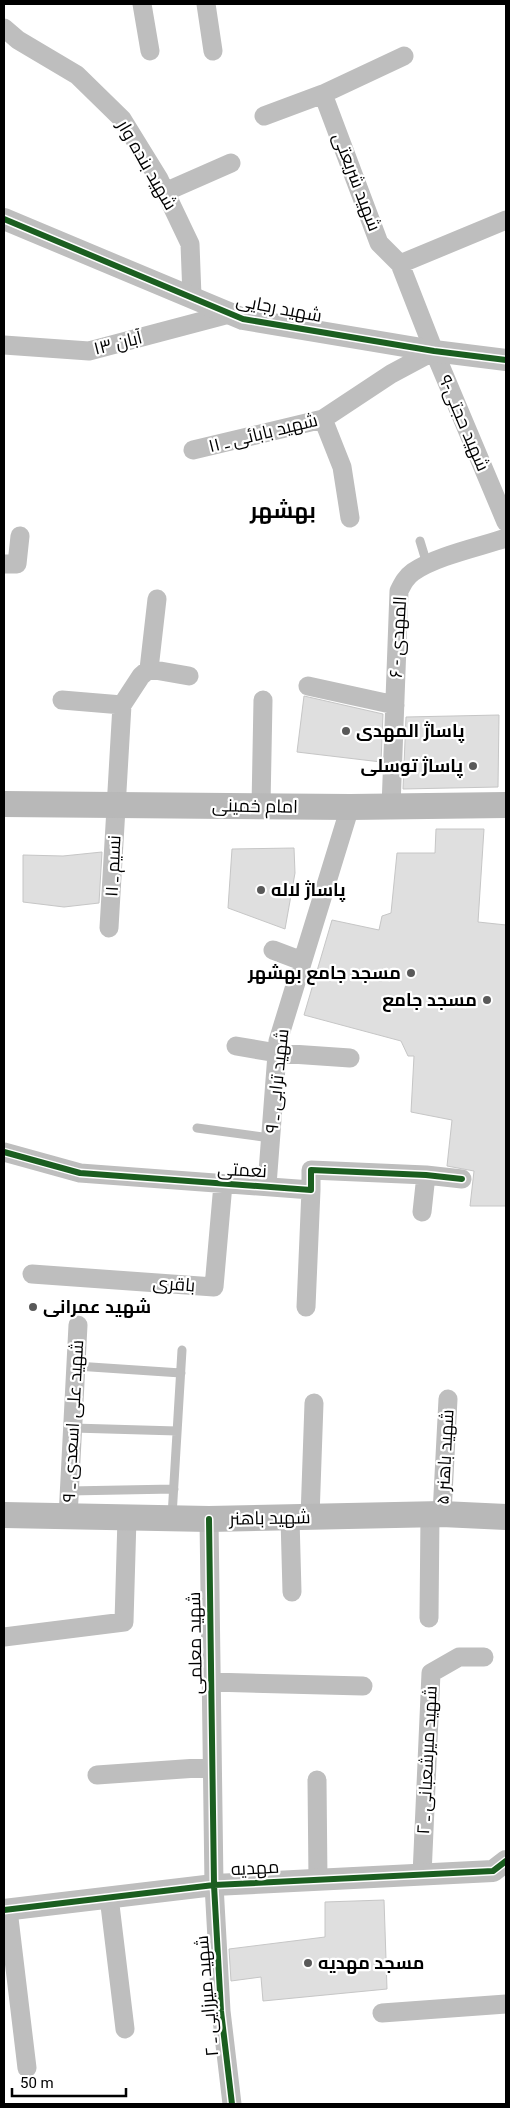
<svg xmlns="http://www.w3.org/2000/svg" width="510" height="2108" font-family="Roboto,Cairo,sans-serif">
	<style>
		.building { fill: #dfdfdf; stroke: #c6c6c6 }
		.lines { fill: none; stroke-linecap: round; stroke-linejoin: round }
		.service { stroke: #bebebe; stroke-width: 9 }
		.minor { stroke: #bebebe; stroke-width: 19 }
		.tertiary { stroke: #bebebe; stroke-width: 22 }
		.secondary { stroke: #b8b8b8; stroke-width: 26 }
		.cycleway-casing { stroke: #fff; stroke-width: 9 }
		.cycleway { stroke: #1b5e20; stroke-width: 6 }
		.poi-dot { fill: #595959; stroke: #fff; stroke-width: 2 }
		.labels { text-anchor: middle; stroke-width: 4.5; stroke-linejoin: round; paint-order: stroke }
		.street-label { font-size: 18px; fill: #000; stroke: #fff }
		.poi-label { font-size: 18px; font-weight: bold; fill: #000; stroke: #fff; text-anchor: start }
		.district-label { font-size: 22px; font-weight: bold; fill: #000; stroke: #fff }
	</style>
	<rect width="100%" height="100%" fill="#fff"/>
	<path class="building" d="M304,696L383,714L381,762L297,752Z
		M499,715L498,787L403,789L406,717Z
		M436,829H484L478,922L506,925V1206H470L474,1171L447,1166L452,1120L411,1112L414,1056H408L401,1041L304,1015L332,920L379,930L382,916L391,913L397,853H435Z
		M294,848L295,873L285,929L228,908L232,849Z
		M102,852L99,903L64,907L23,902V855L63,856Z
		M384,1900L387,1989L263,2001L261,1977L231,1981L229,1949L325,1937V1902Z"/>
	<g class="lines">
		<path class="service" d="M420,541L427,564
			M197,1128L270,1138
			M76,1366L181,1373
			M73,1428L177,1431
			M69,1491L174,1489
			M172,1516L182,1350"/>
		<path class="minor" d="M142,4L150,51
			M206,4L213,51
			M4,28L18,40L77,75L122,119L159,179L190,244L192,296
			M323,94L379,243L400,264
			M264,116L323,94L404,56
			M165,192L231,163
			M506,220L400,264L434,351L506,522
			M4,345L89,351L229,314
			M323,419L342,467L350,518
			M193,450L323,419L391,374L434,351
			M4,564H17L20,536
			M149,669L189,676
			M308,686L395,705
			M62,700L122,705
			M261,806L263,700
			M391,807L399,591C403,583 406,577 413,572C436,556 479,547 506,538
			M109,928L122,705L141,676L149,669L157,599
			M273,950L302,961
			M236,1046L277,1053L350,1058
			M4,1152L80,1173L311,1190V1170L426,1175L462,1179
			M267,1185L278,1041L350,807
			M422,1212L426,1175
			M32,1274L214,1287L223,1184
			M306,1307L311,1190
			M442,1514L448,1399
			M68,1517L78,1325
			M310,1517L314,1403
			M290,1518L292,1592
			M209,1519L214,1885L221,2011L232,2104
			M429,1618L430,1515
			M4,1637L124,1622L127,1518
			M211,1682L363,1686
			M97,1775L212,1767
			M317,1780L318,1880
			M422,1875L431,1673L459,1657H484
			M109,1897L125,2029
			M8,1910L27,2068
			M382,2013L506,2004"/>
		<path class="tertiary" d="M4,219L243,319L434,351L506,360
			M4,1910L214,1885L493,1871L506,1861"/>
		<path class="secondary" d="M4,804L350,807L506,805
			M4,1515L209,1519L442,1514L506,1517"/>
		<defs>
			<path id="cycleway" d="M4,219L243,319L434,351L506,360
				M4,1152L80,1173L311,1190V1170L426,1175L462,1179
				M209,1519L214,1885L221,2011L232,2104
				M4,1910L214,1885L493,1871L506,1861"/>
		</defs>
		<use href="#cycleway" class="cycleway-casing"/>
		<use href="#cycleway" class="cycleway"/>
	</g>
	<g class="poi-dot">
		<circle cx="346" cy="731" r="5"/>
		<circle cx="473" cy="766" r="5"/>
		<circle cx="261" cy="890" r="5"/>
		<circle cx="411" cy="973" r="5"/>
		<circle cx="487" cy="1000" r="5"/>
		<circle cx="33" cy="1307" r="5"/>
		<circle cx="308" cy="1963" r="5"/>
	</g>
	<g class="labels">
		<g class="street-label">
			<text transform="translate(147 165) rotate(60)" y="6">شهید بنده وار</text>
			<text transform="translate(357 182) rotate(69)" y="6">شهید شریعتی</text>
			<text transform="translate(279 308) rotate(11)" y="6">شهید رجایی</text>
			<text transform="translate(118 343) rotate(-14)" y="6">۱۳ آبان</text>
			<text transform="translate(464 423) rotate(67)" y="6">شهید حجتی-۹</text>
			<text transform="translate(263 433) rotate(-14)" y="6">شهید بابائی ـ ۱۱</text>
			<text transform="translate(398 637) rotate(-87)" y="6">المهدی - ۶</text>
			<text transform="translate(255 806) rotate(1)" y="6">امام خمینی</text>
			<text transform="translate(113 866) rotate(-87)" y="6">نسیم ـ ۱۱</text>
			<text transform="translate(277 1081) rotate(-84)" y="6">شهید ترابی ـ ۹</text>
			<text transform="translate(242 1170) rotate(3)" y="6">نعمتی</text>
			<text transform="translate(174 1284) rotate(4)" y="6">باقری</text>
			<text transform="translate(73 1421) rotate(-87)" y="6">شهید علی اسعدی ـ ۹</text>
			<text transform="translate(445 1457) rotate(-87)" y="6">شهید باهنر ۵</text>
			<text transform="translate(270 1518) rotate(-1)" y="6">شهید باهنر</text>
			<text transform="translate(195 1643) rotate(-91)" y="6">شهید معلمی</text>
			<text transform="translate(427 1760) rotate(-87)" y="6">شهید میرشعبانی ـ ۲</text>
			<text transform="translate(255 1868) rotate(-3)" y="6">مهدیه</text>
			<text transform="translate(207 1996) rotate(-95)" y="6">شهید میرزایی ـ ۲</text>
		</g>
		<g class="poi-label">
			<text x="356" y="737">پاساژ المهدی</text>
			<text x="463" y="772" text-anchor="end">پاساژ توسلی</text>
			<text x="271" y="896">پاساژ لاله</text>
			<text x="401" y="979" text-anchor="end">مسجد جامع بهشهر</text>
			<text x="477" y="1006" text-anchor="end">مسجد جامع</text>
			<text x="43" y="1313">شهید عمرانی</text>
			<text x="318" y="1969">مسجد مهدیه</text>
		</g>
		<g class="district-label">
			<text x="283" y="518">بهشهر</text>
		</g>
	</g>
	<rect width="510" height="2108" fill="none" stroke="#000000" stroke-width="10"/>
	<path d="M12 2088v8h114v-8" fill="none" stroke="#000000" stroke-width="2.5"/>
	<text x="20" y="2088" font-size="15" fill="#000000" stroke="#ffffff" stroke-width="4" paint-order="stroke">50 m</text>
</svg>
